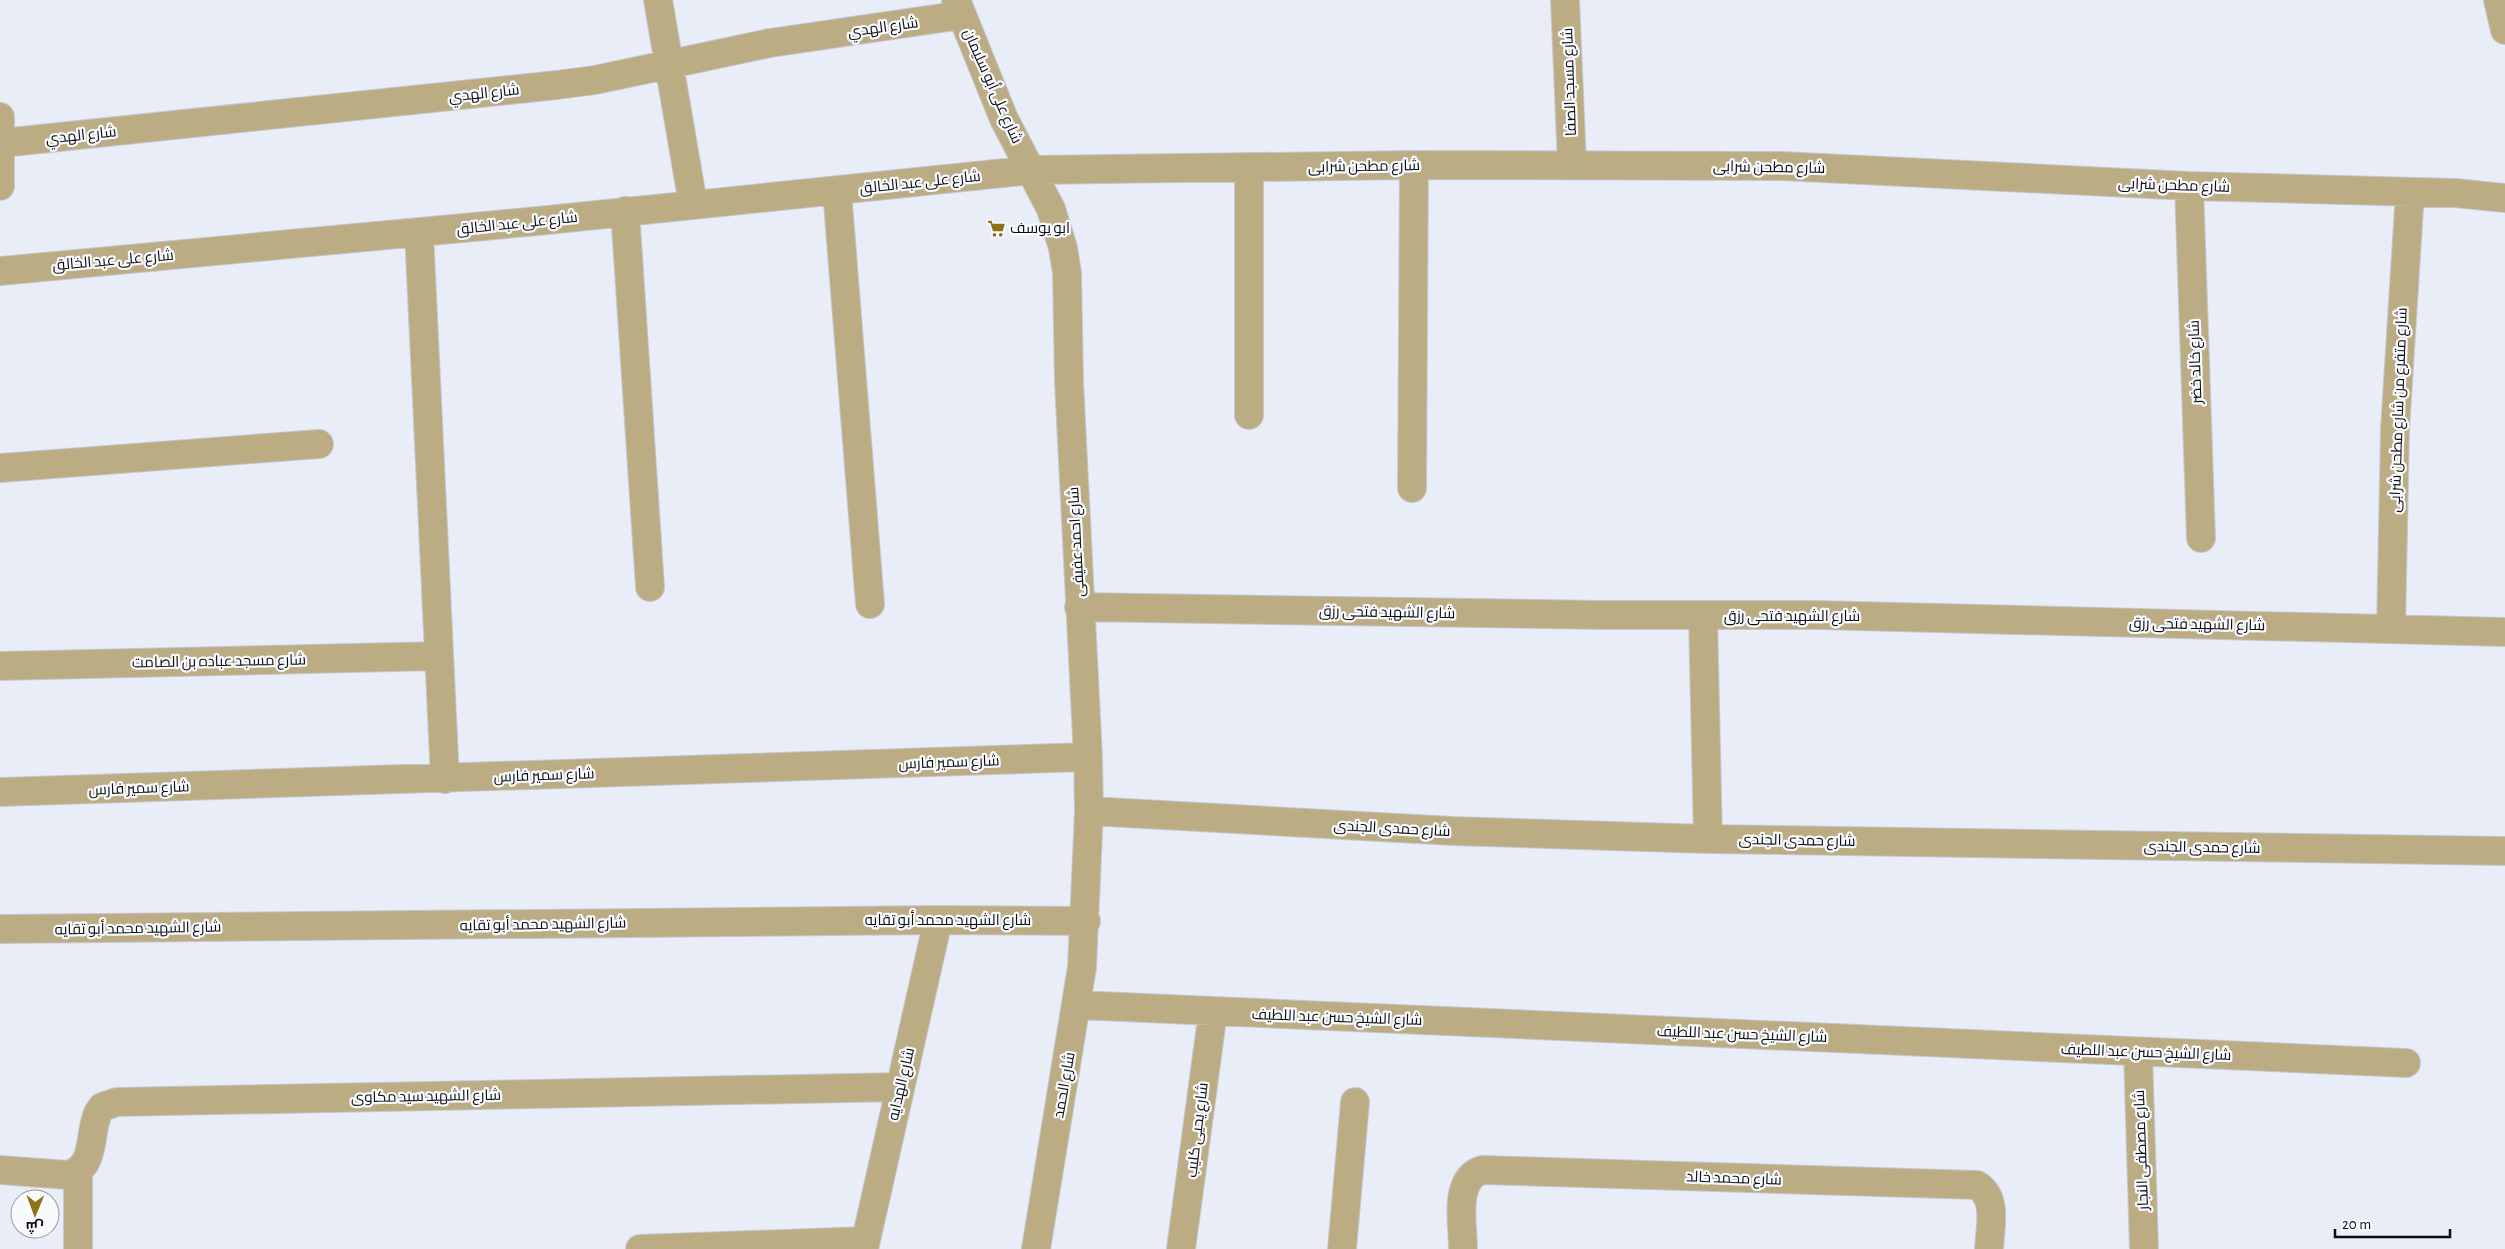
<svg xmlns="http://www.w3.org/2000/svg" width="2505" height="1249" font-family="'Alegreya Sans',Cairo,sans-serif">
	<style>
		.lines { fill: none; stroke-linecap: round; stroke-linejoin: round }
		.minor-casing { stroke: #c5c9d2; stroke-width: 30 }
		.minor { stroke: #bbac84; stroke-width: 28 }
		.labels { text-anchor: middle; stroke-width: 4.5; stroke-linejoin: round; paint-order: stroke }
		.street-label { font-size: 15px; fill: #0b0c10; stroke: #f9fafe }
		.poi-label { font-size: 15px; fill: #0b0c10; stroke: #f9fafe; text-anchor: start }
	</style>
	<rect width="100%" height="100%" fill="#e9edf7"/>
	<g class="lines">
		<defs>
			<path id="minor" d="M658,0L693,204
				M956,0L1004,119L1051,209L1063,248L1067,273L1069,382L1088,757L1089,811L1082,967L1036,1249
				M1565,0L1572,165
				M2498,0L2505,30
				M0,117V186
				M2,143L557,85L595,80L770,43L962,15
				M1249,167V415
				M2189,186L2201,538
				M837,191L870,604
				M625,211L650,587
				M419,232L445,779
				M0,271L538,221L1033,170L1414,165L1782,166L2189,186L2455,193L2505,198
				M0,468L319,444
				M1412,488L1414,165
				M1079,607L1602,615H1816L2505,632
				M1703,616L1708,839
				M2391,629L2395,429L2410,192
				M0,666L439,656
				M0,792L1088,757
				M1089,811L1453,831L1708,839L2505,851
				M0,929L938,920L1086,921
				M1077,1005L2406,1063
				M2138,1052L2144,1249
				M0,1170L68,1175C97,1166 88,1136 98,1113L102,1107L117,1102L900,1087
				M78,1172V1249
				M640,1249L866,1241
				M864,1249L938,920
				M1181,1249L1213,1011
				M1342,1249L1355,1102
				M1463,1249C1463,1225 1453,1179 1482,1170L1977,1185C1998,1198 1990,1227 1989,1249"/>
		</defs>
		<use href="#minor" class="minor-casing"/>
		<use href="#minor" class="minor"/>
	</g>
	<defs>
		<symbol id="supermarket-bare" viewBox="-9 -9 18 18"><path d="M-6-5.5h2.5l.6 2H6L4.5 2H-2.5L-4.4-4H-6ZM-1.5 3.2a1.3 1.3 0 1 0 .1 0ZM3 3.2a1.3 1.3 0 1 0 .1 0Z" fill="#8d7115" stroke="#f9fafe" stroke-width="2.5" paint-order="stroke"/></symbol>
	</defs>
	<g fill-rule="evenodd">
		<use href="#supermarket-bare" x="984" y="216" width="25" height="25"/>
	</g>
	<g class="labels">
		<g class="street-label">
			<text transform="translate(883 27) rotate(-8)" y="5">شارع الهدي</text>
			<text transform="translate(1569 82) rotate(-92)" y="5">شارع مسجد الصفا</text>
			<text transform="translate(993 86) rotate(66)" y="5">شارع على أبو سليمان</text>
			<text transform="translate(484 93) rotate(-6)" y="5">شارع الهدي</text>
			<text transform="translate(81 135) rotate(-6)" y="5">شارع الهدي</text>
			<text transform="translate(1364 166) rotate(-1)" y="5">شارع مطحن شرابى</text>
			<text transform="translate(1769 167) rotate(1)" y="5">شارع مطحن شرابى</text>
			<text transform="translate(920 182) rotate(-6)" y="5">شارع على عبد الخالق</text>
			<text transform="translate(2174 185) rotate(2)" y="5">شارع مطحن شرابى</text>
			<text transform="translate(517 223) rotate(-6)" y="5">شارع على عبد الخالق</text>
			<text transform="translate(113 260) rotate(-5)" y="5">شارع على عبد الخالق</text>
			<text transform="translate(2195 362) rotate(-92)" y="5">شارع خالد خضر</text>
			<text transform="translate(2398 410) rotate(-88)" y="5">شارع متفرع من شارع مطحن شرابى</text>
			<text transform="translate(1076 542) rotate(-93)" y="5">شارع احمد عفيفى</text>
			<text transform="translate(1387 612) rotate(1)" y="5">شارع الشهيد فتحى رزق</text>
			<text x="1792" y="621">شارع الشهيد فتحى رزق</text>
			<text transform="translate(2197 624) rotate(1)" y="5">شارع الشهيد فتحى رزق</text>
			<text transform="translate(219 661) rotate(-1)" y="5">شارع مسجد عباده بن الصامت</text>
			<text transform="translate(949 762) rotate(-2)" y="5">شارع سمير فارس</text>
			<text transform="translate(544 775) rotate(-2)" y="5">شارع سمير فارس</text>
			<text transform="translate(139 788) rotate(-2)" y="5">شارع سمير فارس</text>
			<text transform="translate(1392 828) rotate(3)" y="5">شارع حمدى الجندى</text>
			<text transform="translate(1797 840) rotate(1)" y="5">شارع حمدى الجندى</text>
			<text transform="translate(2202 847) rotate(1)" y="5">شارع حمدى الجندى</text>
			<text x="948" y="925">شارع الشهيد محمد أبو تقايه</text>
			<text transform="translate(543 924) rotate(-1)" y="5">شارع الشهيد محمد أبو تقايه</text>
			<text transform="translate(138 928) rotate(-1)" y="5">شارع الشهيد محمد أبو تقايه</text>
			<text transform="translate(1337 1017) rotate(2)" y="5">شارع الشيخ حسن عبد اللطيف</text>
			<text transform="translate(1742 1034) rotate(2)" y="5">شارع الشيخ حسن عبد اللطيف</text>
			<text transform="translate(2146 1052) rotate(2)" y="5">شارع الشيخ حسن عبد اللطيف</text>
			<text transform="translate(901 1084) rotate(-77)" y="5">شارع الهدايه</text>
			<text transform="translate(1064 1085) rotate(-80)" y="5">شارع الحمد</text>
			<text transform="translate(426 1096) rotate(-1)" y="5">شارع الشهيد سيد مكاوى</text>
			<text transform="translate(1197 1130) rotate(-83)" y="5">شارع يحيى كليب</text>
			<text transform="translate(2141 1150) rotate(-92)" y="5">شارع مصطفى النجار</text>
			<text transform="translate(1734 1178) rotate(2)" y="5">شارع محمد خالد</text>
		</g>
		<g class="poi-label">
			<text x="1010" y="233">ابو يوسف</text>
		</g>
	</g>
	<g transform="translate(35 1214) rotate(181)"><circle r="24" fill="#f9fafe" stroke="#9a9b9f"/>
	<path d="M0-4L9 19L0 12L-9 19Z" fill="#8d7115"/>
	<text y="-8" font-size="14" font-weight="bold" text-anchor="middle" fill="#0b0c10">ش</text>
	</g>
	<path d="M2335 1229v8h115v-8" fill="none" stroke="#0b0c10" stroke-width="2.5"/>
	<text x="2342" y="1229" font-size="15" fill="#0b0c10" stroke="#f9fafe" stroke-width="4" paint-order="stroke">20 m</text>
</svg>
